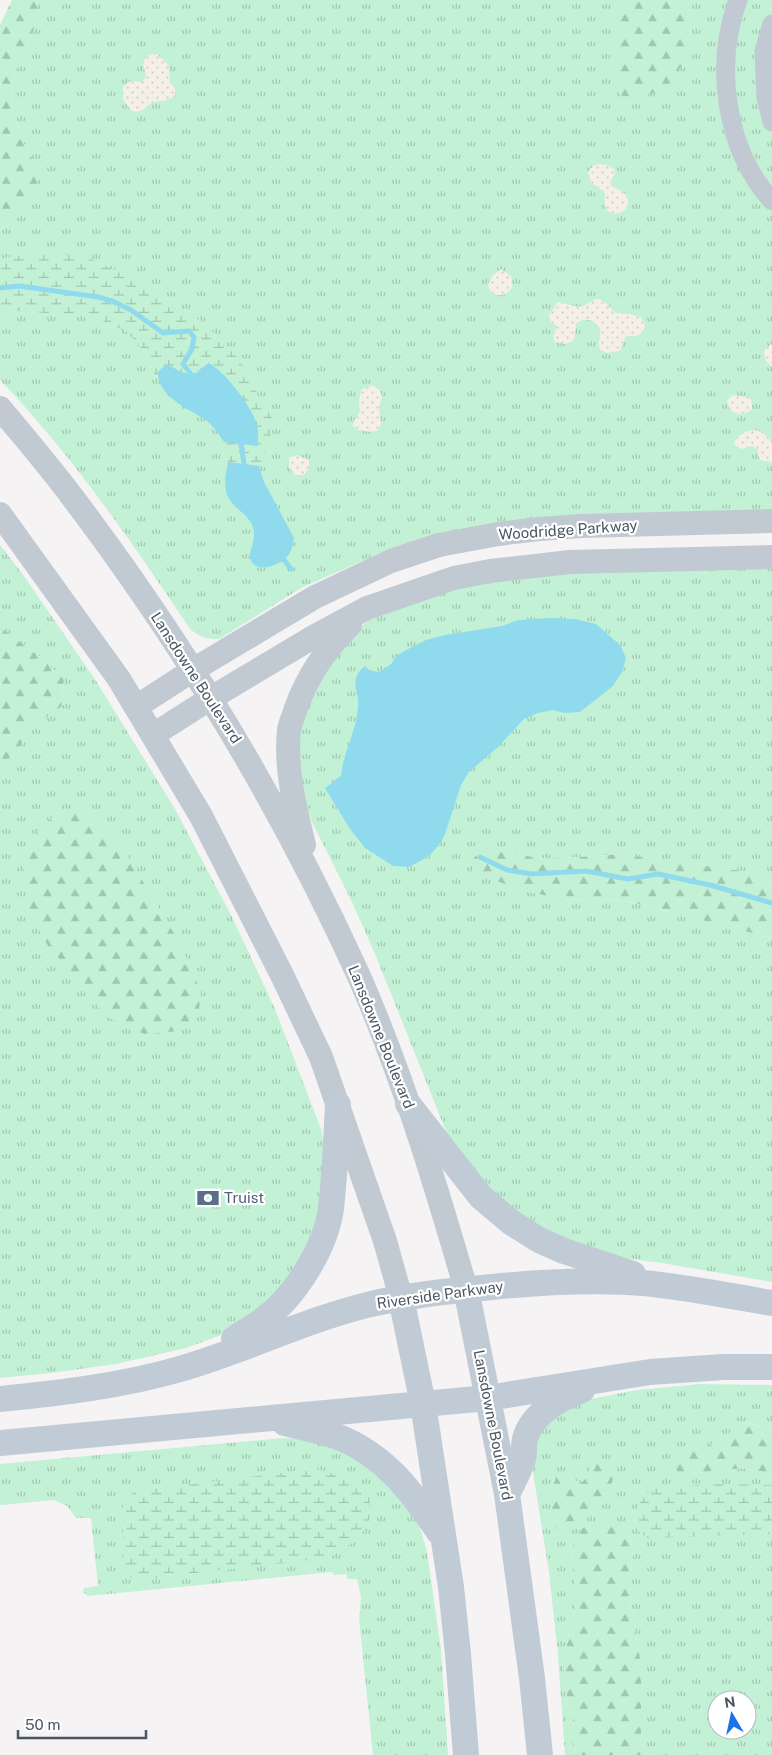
<svg xmlns="http://www.w3.org/2000/svg" width="772" height="1755" font-family="'Public Sans',sans-serif">
	<style>
		.grass { fill: url(#grass-tufts); fill-rule: evenodd }
		.forest { fill: url(#forest-firs) }
		.wetland { fill: url(#wetland-marsh) }
		.sand { fill: url(#sand-dots) }
		.water { fill: #90daee }
		.lines { fill: none; stroke-linecap: round; stroke-linejoin: round }
		.stream { stroke: #90daee; stroke-width: 5 }
		.minor { stroke: #c1cad2; stroke-width: 19 }
		.tertiary { stroke: #c1cad2; stroke-width: 24 }
		.secondary { stroke: #c1cbd6; stroke-width: 26 }
		.labels { text-anchor: middle; stroke-width: 4.5; stroke-linejoin: round; paint-order: stroke }
		.street-label { font-size: 15px; fill: #4a5661; stroke: #fff }
		.service-label { font-size: 15px; fill: #4e5e75; stroke: #fff; text-anchor: start }
	</style>
	<defs>
		<pattern id="grass-tufts" width="24" height="20" patternUnits="userSpaceOnUse" patternTransform="scale(1.25)"><rect width="24" height="20" fill="#c3f1d5"/><path d="M3 7l-1-3M5 7V3M7 7l1-3M15 17l-1-3M17 17v-4M19 17l1-3" fill="none" stroke="#a0c6b0"/></pattern>
		<pattern id="forest-firs" width="22" height="20" patternUnits="userSpaceOnUse" patternTransform="scale(1.25)"><rect width="22" height="20" fill="#c3f1d5"/><path d="M5 1l3.5 6h-7zM16 11l3.5 6h-7z" fill="#a0c6b0"/></pattern>
		<pattern id="wetland-marsh" width="20" height="14" patternUnits="userSpaceOnUse" patternTransform="scale(1.25)"><rect width="20" height="14" fill="#c3f1d5"/><path d="M1 5h8M5 5V1M11 12h8M15 12V8" fill="none" stroke="#a0c6b0"/></pattern>
		<pattern id="sand-dots" width="8" height="8" patternUnits="userSpaceOnUse" patternTransform="scale(1.25)"><rect width="8" height="8" fill="#f5f0e5"/><path d="M2 2h.1M6 6h.1" fill="none" stroke="#d4d0c7" stroke-width="1.8" stroke-linecap="round"/></pattern>
	</defs>
	<rect width="100%" height="100%" fill="#f5f3f3"/>
	<path class="grass" d="M37,0H772V511L450,533L394,547L303,587L219,639C206,639 200,637 190,629C132,542 72,455 0,380V232L31,205L36,165L23,142L11,110L14,77L39,16Z
		M0,545L24,576L96,681L175,809L232,917L275,1009L321,1129L327,1160L329,1192L295,1280L237,1329L186,1348L116,1364L51,1373L0,1378V763H3L18,752L27,730L61,707L64,680L37,654L4,630L0,632Z
		M772,567V887L742,871L622,854L550,859L511,854L484,847L566,899L627,901L772,938V1282L662,1263L606,1256L583,1250L502,1205L450,1141L375,954L352,902L312,822L303,795L298,739L307,698L349,636L372,618L403,604L475,584L521,575Z
		M700,1384L772,1385V1431L747,1422L735,1425L727,1436L707,1446L676,1454L690,1474L743,1468L772,1474V1755H641V1665L629,1592L633,1551L629,1533L571,1553L575,1589V1618L569,1630L564,1667L568,1707L573,1718L571,1740L577,1755H565L558,1655L549,1572L530,1454L540,1425L581,1401L637,1390ZM566,1473L575,1481L582,1482L587,1477L610,1488L590,1513ZM717,1700H747V1730H717Z
		M283,1438L314,1440L369,1462L417,1517L427,1552L441,1650L448,1755H373L359,1618L361,1597L357,1579H347L346,1574L334,1575L332,1572L88,1596L83,1592L84,1588L98,1586L91,1518H76L67,1506L54,1500L0,1505V1464Z"/>
	<path class="forest" d="M12,0H37L39,16L14,77L11,109L23,142L36,165L38,181L31,205L0,232V25Z
		M618,0L690,1L687,26V58L667,87L639,99L620,95L615,72Z
		M4,630L37,654L64,679L61,707L27,730L18,752L3,763H0V632Z
		M56,814H90L117,838L182,947L201,993L198,1016L179,1031L144,1034L107,1017L43,939L26,899L23,866L36,834Z
		M484,847L511,854L550,859L622,854L742,871L772,887V938L627,901L566,899L527,892L494,880L472,870L474,858Z
		M746,1422L772,1431V1474L743,1468L690,1474L678,1472L671,1464L676,1454L707,1446L727,1436L735,1425Z
		M602,1459L610,1461L614,1466V1476L610,1488L590,1513L573,1527L557,1529C549,1510 549,1494 557,1475L566,1473L575,1481L582,1482L587,1477L591,1465Z
		M600,1521L618,1526L629,1533L633,1551L629,1592L641,1665V1755H577L571,1740L573,1718L568,1707L564,1667L569,1630L575,1618V1589L571,1553L575,1539L582,1528Z"/>
	<path class="wetland" d="M54,253L89,258L115,270L140,287L203,322L237,356L250,377L256,392L274,421L268,444L259,466L228,462L224,442L258,446L231,384L215,366L204,365C197,373 192,374 182,374L177,370L158,372V381L141,348L127,332L93,316L0,310V259L30,254Z
		M316,1469L354,1480L370,1499L369,1522L358,1539L329,1558L135,1580L123,1571V1503L135,1491Z
		M714,1484L772,1485V1534L648,1538L638,1531V1505L646,1494L657,1488Z"/>
	<path class="sand" d="M157,54L169,66L170,83L175,88V95C168,101 164,100 155,102C145,104 145,114 132,111L123,100V87L130,81L143,82L146,75L143,64L144,60L150,55Z
		M598,164L607,165L615,170V174L610,182L611,185C615,189 624,190 627,197C633,208 616,220 608,211C603,207 606,197 604,191L591,183L588,172L593,166Z
		M501,269L511,276C519,295 492,303 488,285L492,276Z
		M599,299L606,303L616,313L630,314L641,317L645,324L643,332L637,336H626L620,350C612,354 598,355 599,343C599,339 601,335 600,331C598,320 584,316 576,324L575,336L573,341L565,344L555,342L553,337L557,326L551,322L549,315L558,302C566,303 575,308 583,306C589,304 592,299 599,299Z
		M772,344V367L766,361L764,353L766,348Z
		M369,386C376,384 381,391 382,397L379,407L381,424L378,430L372,432L358,430L352,424L360,411L359,400L361,390Z
		M732,395L748,397L752,401V409C743,418 728,414 727,401Z
		M755,430L762,432L772,442V462L760,460L757,449L752,446L741,449L735,445L734,442C741,433 744,431 755,430Z
		M296,455L309,460V469L304,475H295L289,467V458Z"/>
	<path class="water" d="M209,363C225,372 250,404 256,422C259,430 258,438 258,446L224,442C219,434 213,426 206,420C202,417 197,415 192,412C177,403 157,391 158,372L165,365C177,366 182,378 196,373C201,371 204,365 209,363Z
		M228,462L259,466L264,482L294,538C293,545 292,551 287,557C281,564 262,572 253,564C251,562 251,559 249,557C251,550 254,541 254,534C254,516 234,510 228,497C223,486 226,473 228,462Z
		M551,618L575,619L596,624L620,645L626,658L622,672L613,686L580,712L564,713L553,710L538,713L524,719L498,747L469,772L461,785L445,834L441,842L432,853L422,860L409,867L393,866L365,848L350,829L325,788L341,776C343,753 356,732 358,708C360,690 347,681 365,666L369,670L379,672L391,664L397,655L412,647L426,640L445,635L502,626L518,620Z"/>
	<g class="lines">
		<path class="stream" d="M0,288L19,286L98,297L112,301L131,310L163,333L189,331L194,337L192,349L183,364L194,378
			M238,439L241,444L245,470
			M281,556L291,569
			M480,857L507,870L532,874L586,871L628,879L658,874L710,885L772,903"/>
		<path class="minor" d="M738,0C714,65 725,149 772,201
			M772,24L764,51L766,97L772,122"/>
		<path class="tertiary" d="M0,408C25,438 50,467 73,498C185,646 281,805 358,974C403,1076 435,1183 466,1289
			M0,514L119,679L201,816L282,975L321,1057L385,1241L401,1298
			M136,707L193,670L315,597L391,561L439,545L498,534L539,529L581,526L772,521
			M153,735L211,698L315,636L367,608L454,578L490,571L570,562L772,557
			M304,845C295,808 285,769 289,730C290,723 294,715 296,708C308,675 325,650 350,625"/>
		<path class="secondary" d="M408,1104L481,1197L512,1223L539,1240L564,1251L633,1274
			M466,1289L507,1494L532,1678L540,1755
			M401,1298L423,1404L451,1587L458,1654L466,1755
			M234,1339C244,1332 254,1327 263,1320C295,1297 326,1247 331,1208C335,1174 336,1139 338,1105
			M0,1399C60,1393 121,1386 180,1369C243,1351 303,1321 367,1305C408,1295 450,1291 492,1287C542,1282 592,1279 643,1283C686,1287 729,1296 772,1303
			M285,1423C303,1428 323,1431 341,1438C386,1457 412,1492 439,1532
			M0,1443L488,1398L650,1372L723,1367H772
			M507,1494C513,1483 519,1471 523,1459C525,1453 523,1446 525,1439C532,1413 559,1399 582,1390"/>
	</g>
	<defs>
		<symbol id="bank-bare" viewBox="-9 -9 18 18"><path d="M-6-4H6V4H-6ZM0-2.3a2.3 2.3 0 1 0 0 4.6a2.3 2.3 0 1 0 0-4.6Z" fill="#5c6f8a" stroke="#fff" stroke-width="2.5" paint-order="stroke"/></symbol>
	</defs>
	<g fill-rule="evenodd">
		<use href="#bank-bare" x="192" y="1182" width="32" height="32"/>
	</g>
	<g class="labels">
		<g class="street-label">
			<text transform="translate(568 530) rotate(-4)" y="5">Woodridge Parkway</text>
			<text transform="translate(196 678) rotate(57)" y="5">Lansdowne Boulevard</text>
			<text transform="translate(381 1037) rotate(68)" y="5">Lansdowne Boulevard</text>
			<text transform="translate(440 1295) rotate(-8)" y="5">Riverside Parkway</text>
			<text transform="translate(493 1425) rotate(79)" y="5">Lansdowne Boulevard</text>
		</g>
		<g class="service-label">
			<text x="224" y="1203">Truist</text>
		</g>
	</g>
	<g transform="translate(732 1715) rotate(351)"><circle r="24" fill="#ffffff" stroke="#b7bbc0"/>
	<path d="M0-4L9 19L0 12L-9 19Z" fill="#1a73e8"/>
	<text y="-8" font-size="14" font-weight="bold" text-anchor="middle" fill="#4a5661">N</text>
	</g>
	<path d="M18 1730v8h128v-8" fill="none" stroke="#4a5661" stroke-width="2.5"/>
	<text x="25" y="1730" font-size="15" fill="#4a5661" stroke="#ffffff" stroke-width="4" paint-order="stroke">50 m</text>
</svg>
